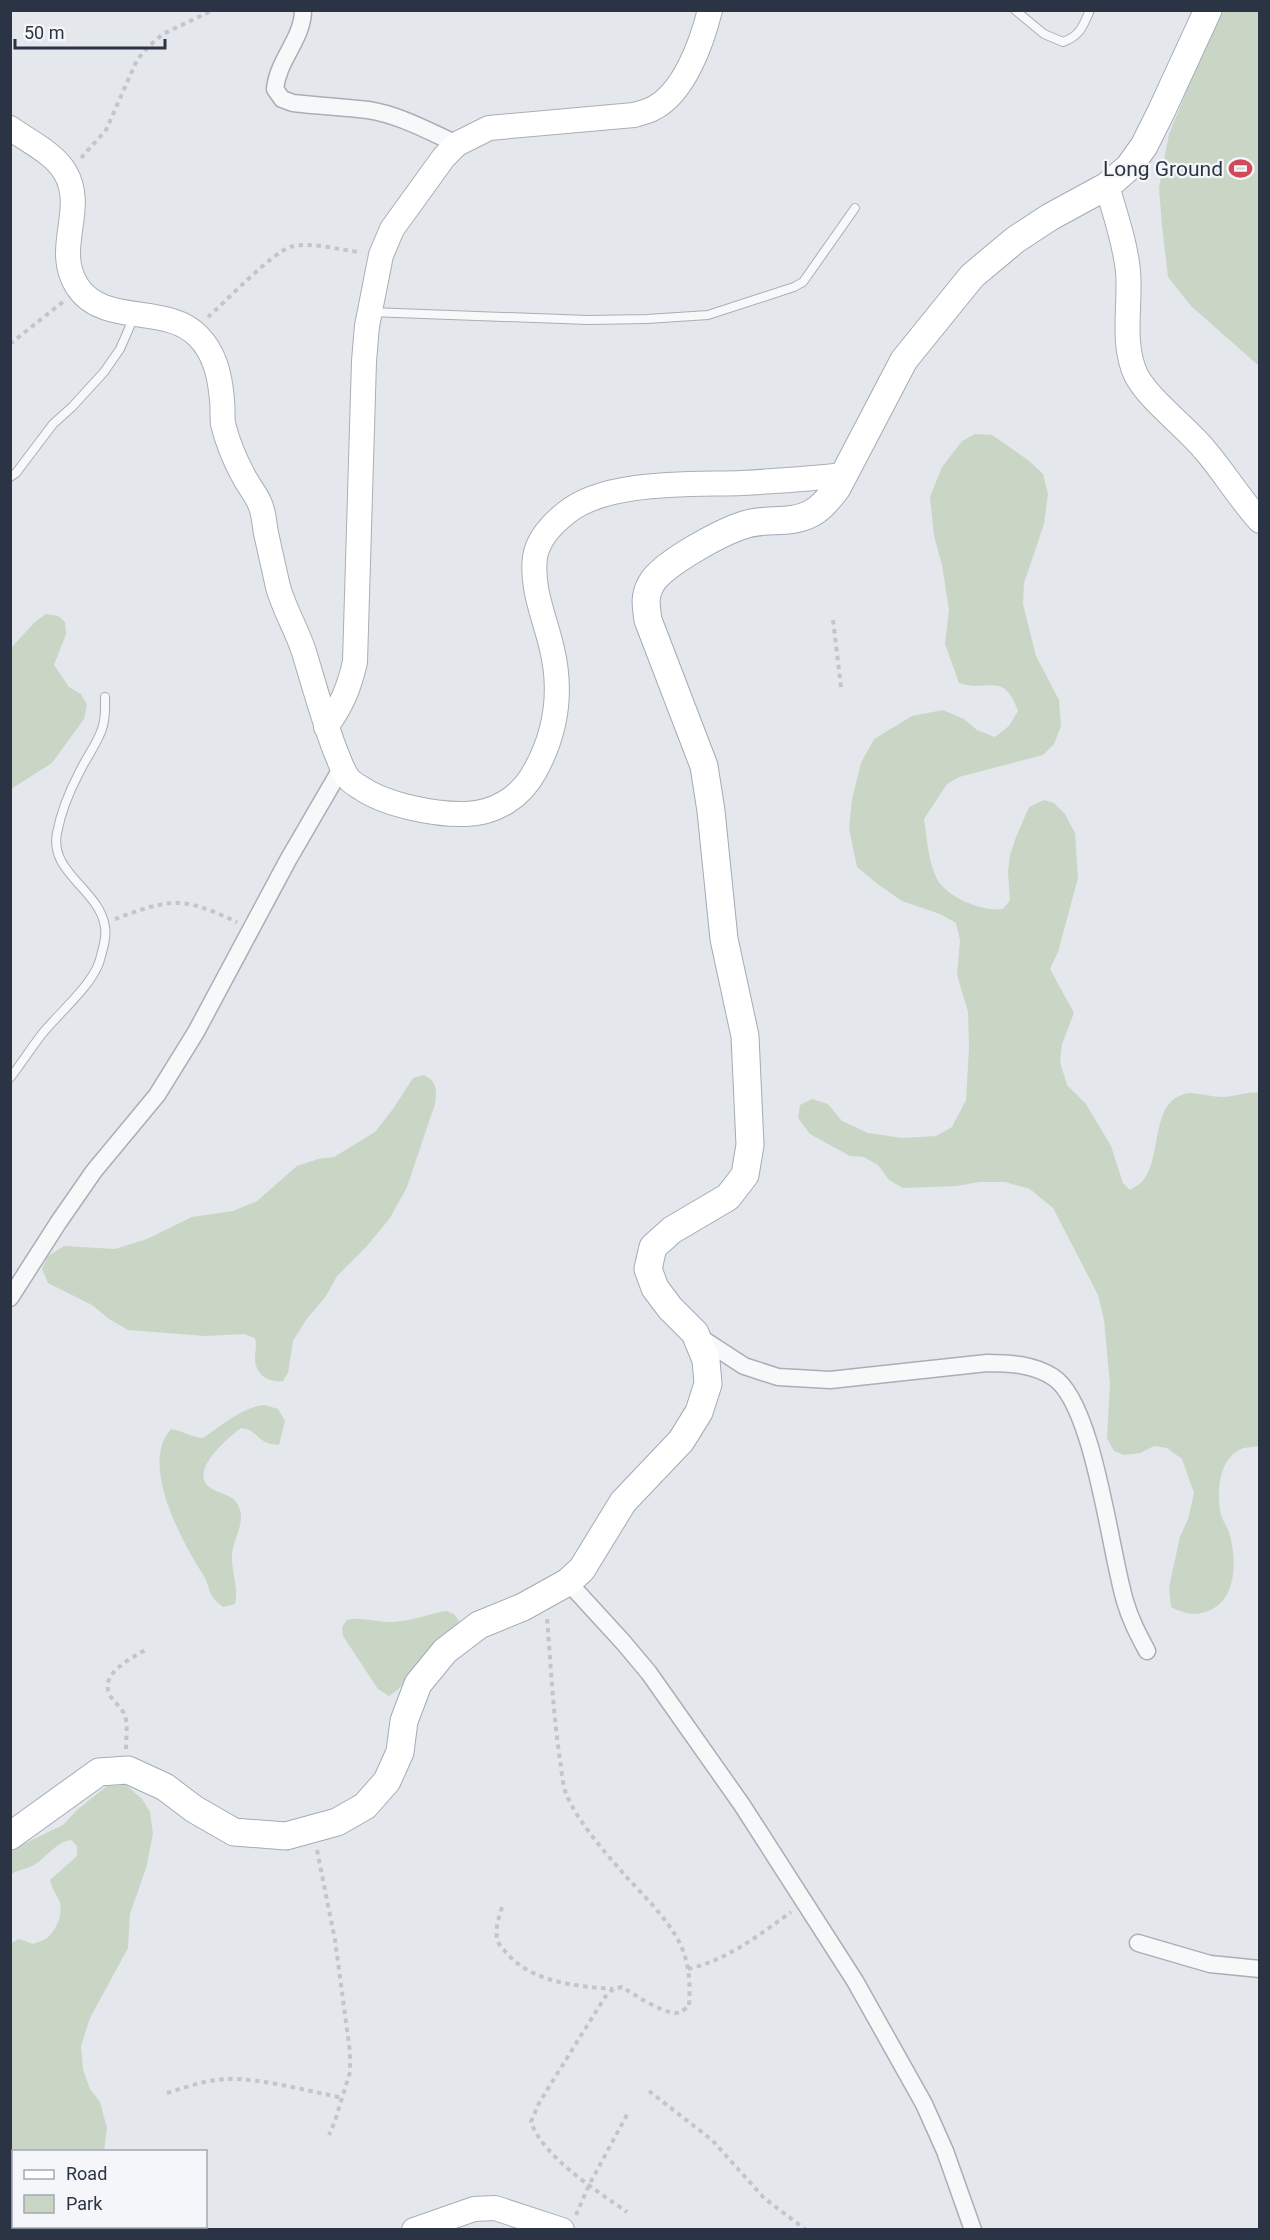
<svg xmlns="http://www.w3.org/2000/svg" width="1270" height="2240" font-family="Roboto,sans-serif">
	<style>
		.green { fill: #c9d6c5 }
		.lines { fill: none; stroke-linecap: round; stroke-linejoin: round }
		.lane-casing { stroke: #a9aeb7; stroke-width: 10 }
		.street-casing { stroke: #a9aeb7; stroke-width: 19 }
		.secondary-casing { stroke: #a9aeb7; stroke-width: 26 }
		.primary-casing { stroke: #a3abb8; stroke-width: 29 }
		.path { stroke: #c2c5cb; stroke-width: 4; stroke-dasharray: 4.5 4.5; stroke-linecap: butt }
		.lane { stroke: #f7f8fa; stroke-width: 8 }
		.street { stroke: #f7f8fa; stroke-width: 16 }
		.secondary { stroke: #fff; stroke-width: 24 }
		.primary { stroke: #fff; stroke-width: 27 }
		.labels { text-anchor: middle; stroke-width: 4.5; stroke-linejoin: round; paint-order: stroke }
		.poi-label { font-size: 21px; fill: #2b3445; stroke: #f4f6f9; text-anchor: end }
	</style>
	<rect width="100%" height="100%" fill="#e4e7ec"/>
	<path class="green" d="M1219,11H1259V366L1191,306L1168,277L1162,226L1159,188L1169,134Z
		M975,434L992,435L1028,460L1043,474L1048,494L1044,524L1024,583L1023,604L1036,656L1059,700L1061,726L1054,744L1043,755L959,777L947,784L924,819C927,838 928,861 937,879C948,898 982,912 1003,909L1010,900L1008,873L1010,855L1016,837L1029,807L1044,800L1054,803L1065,814L1075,833L1078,878L1058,952L1050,969L1074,1013L1062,1044L1060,1062L1067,1085L1086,1104L1111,1146L1123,1183L1130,1190C1134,1187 1139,1185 1142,1182C1164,1157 1148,1098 1190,1093C1197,1093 1213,1097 1223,1097C1235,1097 1247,1091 1259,1093V1446C1254,1447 1246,1447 1241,1449C1219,1459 1217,1490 1220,1510C1221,1518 1226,1525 1229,1532C1236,1555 1238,1594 1214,1608C1199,1617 1187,1615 1171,1607L1169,1587L1180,1537L1188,1519L1194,1493L1182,1459L1167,1448L1154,1446L1140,1453L1124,1455L1114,1451L1107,1438L1110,1384L1104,1320L1098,1295L1053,1208L1030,1189L1005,1182H980L956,1186L903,1188L889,1180L878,1165L864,1157L850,1156L810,1134L798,1118L800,1105L812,1099L828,1104L842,1121L868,1133L902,1138L936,1136L952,1127L966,1100L969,1048L968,1012L957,975L960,940L956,923L940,914L902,901L879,885L857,867L849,829L852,799L861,763L874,739L912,716L943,710L964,719L977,730L995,737L1009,726L1018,711C1003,670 990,693 959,683L945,644L949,610L942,565L934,536L930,497L942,467L962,441Z
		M46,614L58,616L65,622L66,634L54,665L69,687L81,694L87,705L84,719L52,763L11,789V648L35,622Z
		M424,1075C437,1082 437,1089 435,1104L407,1187L390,1218L367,1246L337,1276L326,1296L306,1320L293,1341L288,1373L283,1381C268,1383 255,1374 255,1358C255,1350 257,1346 255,1338L244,1334L205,1336L128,1330L109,1319L92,1305L48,1283L42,1269L48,1256L64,1246L115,1249L147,1239L192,1217L233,1211L257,1201L297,1166L318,1159L334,1157L375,1132L393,1109L413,1078Z
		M265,1405L278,1409L285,1421L279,1445C256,1444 259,1430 241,1428C229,1437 185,1473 212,1489C221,1494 233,1495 238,1505C247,1521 233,1539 232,1554C231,1571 239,1588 235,1604L223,1607C204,1592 213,1590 202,1573C182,1541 139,1464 171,1429C183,1431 191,1437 203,1438C222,1426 241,1407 265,1405Z
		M446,1611L454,1614L459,1621C452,1641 429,1653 415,1669C405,1680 402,1688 389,1696L378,1689L343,1636L342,1627L347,1620C359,1616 380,1623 394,1622C412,1621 428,1614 446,1611Z
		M126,1785L142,1799L150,1812L153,1834L146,1868L130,1914L128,1948L90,2018L81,2046L83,2070L90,2089L100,2102L107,2128L104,2151L14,2152V2226L97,2227L96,2229H11V1943L19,1939L33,1944C37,1942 43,1941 47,1938C57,1930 65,1910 58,1898C54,1891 52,1888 50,1880L77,1856V1846L71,1840C56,1842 47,1857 34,1865C27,1869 18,1870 11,1874V1850L63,1825L77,1810L107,1786Z"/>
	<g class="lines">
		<defs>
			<path id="lane" d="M1015,10L1044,34L1063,42C1080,36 1083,26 1090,10
				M370,312L588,320L647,319L708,315L794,287L803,282L855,208
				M10,477L16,473L53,424L72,407L104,372L120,349L134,317
				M10,1078C21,1064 31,1048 42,1034C59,1013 90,987 99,963C102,952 107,938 105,927C100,890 49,873 57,833C61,812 69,792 79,773C86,758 97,744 102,729C106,718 105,707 105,697"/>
			<path id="street" d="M303,10C303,39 278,59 275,89L282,99L293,103C318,106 343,107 368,110C400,115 428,131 457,144
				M10,1298L58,1223L94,1171L157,1095L196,1032L288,860L342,767
				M698,1336L744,1366L778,1377L830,1380L987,1363C1009,1363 1033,1364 1053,1377C1094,1403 1110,1552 1125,1601C1130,1619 1138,1634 1147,1651
				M568,1582L623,1642L649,1673L742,1805L855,1981L924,2104L945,2151L973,2230
				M1138,1943L1210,1964L1260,1969"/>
			<path id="secondary" d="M10,128C28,141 54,153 65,172C87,209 53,248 77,286C103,327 166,303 198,336C215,353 220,376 222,400C223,408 222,416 223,424C227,440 235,460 243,475C248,485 255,493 259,502C264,511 264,523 266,533C270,551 274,569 278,587C284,609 297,630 304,652C314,685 323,718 335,750C339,759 342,770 348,778C352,783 356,785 361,788C386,805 435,815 466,814C496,813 521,797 535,771C556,733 562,691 552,649C545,618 531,589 535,557C538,539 552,524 566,513C606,480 692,485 742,483C776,481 810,479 844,475
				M1107,186C1115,214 1125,242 1128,271C1131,304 1121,343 1136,375C1149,400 1185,426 1204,449C1224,472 1239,498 1260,521
				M326,727C342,705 349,688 355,662L364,361L367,326L381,255L392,229L444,157L457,144L489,128L634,115C640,113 646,112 652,109C684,94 702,42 710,10
				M414,2230L474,2209L495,2208L562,2230"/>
			<path id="primary" d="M10,1836L99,1772L128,1770L165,1787L194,1809L234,1832L286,1836L337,1822L365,1806L387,1781L400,1752L404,1721L418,1684L445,1651L479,1625L523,1607L568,1582L582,1569L623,1502L681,1441L699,1412L708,1384L706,1360L695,1333L670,1308L655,1288L648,1269L653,1247L672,1230L728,1197L745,1175L750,1145L745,1036L724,939L711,811L704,766L648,620C646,606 644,596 651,584C661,564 725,530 747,524C768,518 791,524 810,514C822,508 829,498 837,488L904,360L972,276L1015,240L1050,217L1107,186L1129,167L1144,146L1161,112L1208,10"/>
		</defs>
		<use href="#lane" class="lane-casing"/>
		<use href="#street" class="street-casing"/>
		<use href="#secondary" class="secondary-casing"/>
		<use href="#primary" class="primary-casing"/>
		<path class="path" d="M81,158L106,130L137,60L149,46L163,34L213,10
			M208,317C225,302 272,253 290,247C308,241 340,250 359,252
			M10,344L64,301
			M833,620L841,687
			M115,919C134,912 159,902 179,903C199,904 219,914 237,922
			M547,1619C551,1666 553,1713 560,1760C562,1771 562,1785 567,1796C580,1824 602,1849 623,1873C645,1898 678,1927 686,1960C690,1975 690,1991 689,2006C687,2007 683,2011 681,2012C668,2018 634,1994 622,1987L613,1989L605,1997L539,2103L531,2122C543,2157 597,2191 627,2212
			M126,1749C126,1739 128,1725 125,1716C123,1709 115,1703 111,1697C97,1675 130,1659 145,1650
			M317,1850L335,1940L350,2052V2072L335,2121L329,2135
			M502,1907C499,1918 495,1927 497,1939C498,1943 501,1947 504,1950C529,1982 574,1986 612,1989
			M688,1969C727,1960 758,1936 791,1912
			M649,2091L712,2140L764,2198L806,2230
			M167,2093C186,2087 206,2080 227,2079C260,2078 309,2091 343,2098
			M576,2215L589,2185L629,2111"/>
		<use href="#lane" class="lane"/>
		<use href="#street" class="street"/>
		<use href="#secondary" class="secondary"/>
		<use href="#primary" class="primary"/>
	</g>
	<defs>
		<symbol id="stadium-bare" viewBox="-9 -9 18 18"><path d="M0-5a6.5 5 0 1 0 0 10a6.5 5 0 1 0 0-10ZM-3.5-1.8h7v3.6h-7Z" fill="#d1495b" stroke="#f4f6f9" stroke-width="2.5" paint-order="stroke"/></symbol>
	</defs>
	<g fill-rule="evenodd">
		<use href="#stadium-bare" x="1224" y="152" width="33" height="33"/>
	</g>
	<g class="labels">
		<g class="poi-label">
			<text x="1223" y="176">Long Ground</text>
		</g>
	</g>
	<rect width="1270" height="2240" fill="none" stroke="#2b3445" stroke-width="24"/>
	<rect x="12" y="2150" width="195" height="78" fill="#f4f6f9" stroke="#a4a8b1" stroke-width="1.5"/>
	<rect x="24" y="2170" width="30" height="9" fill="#ffffff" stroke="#a4a8b1" stroke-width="1.5"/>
	<text x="66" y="2180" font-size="18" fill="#2b3445">Road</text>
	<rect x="24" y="2195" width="30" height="18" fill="#c9d6c5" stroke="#a4a8b1" stroke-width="1.5"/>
	<text x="66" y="2210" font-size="18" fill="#2b3445">Park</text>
	<path d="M15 39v9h150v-9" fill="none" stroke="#2b3445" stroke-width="3"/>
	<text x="24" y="39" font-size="18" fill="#2b3445" stroke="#f4f6f9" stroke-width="4.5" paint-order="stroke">50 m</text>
</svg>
